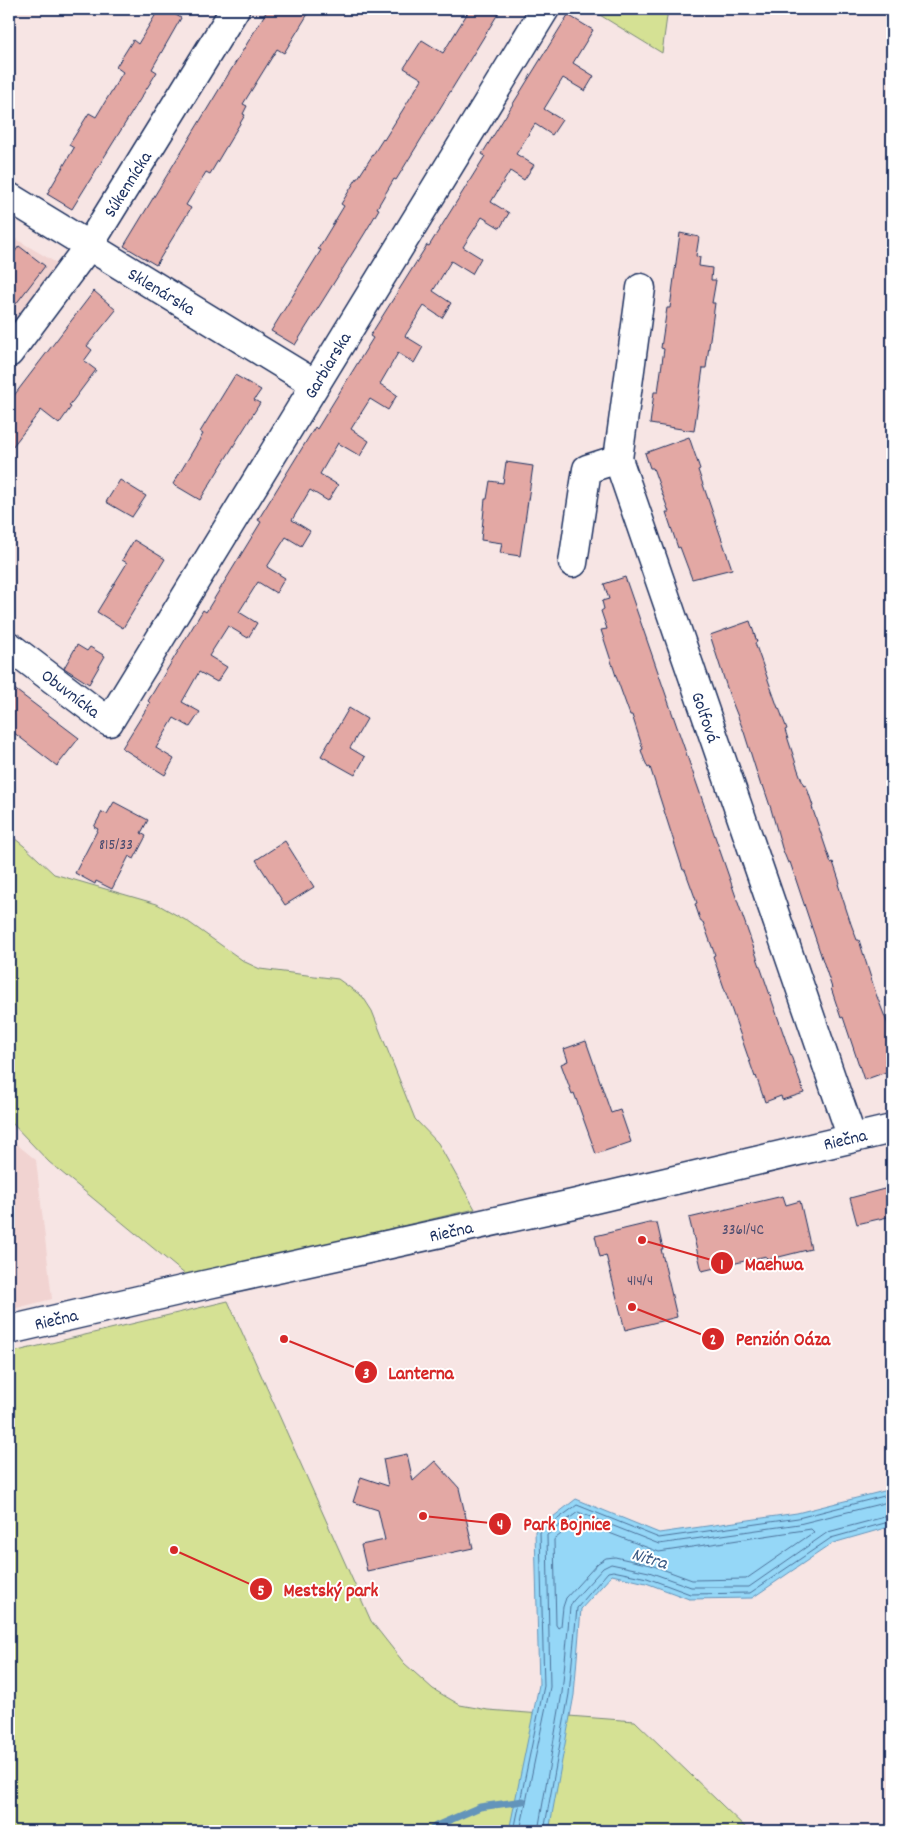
<svg xmlns="http://www.w3.org/2000/svg" width="901" height="1840" font-family="Dekko,sans-serif">
	<style>
		.built { fill: #f1d3d1 }
		.green { fill: #d5e194; stroke: #788879 }
		.water { fill: #95d7f7; stroke: #6494ba }
		.lines { fill: none; stroke-linecap: round; stroke-linejoin: round }
		.shore { stroke: #4c729b; stroke-width: 1 }
		.stream { stroke: #6494ba; stroke-width: 7 }
		.building { fill: #e3a8a4; stroke: #1b2f5e }
		.minor-casing { stroke: #1b2f5e; stroke-width: 31 }
		.minor { stroke: #fff; stroke-width: 28 }
		.labels { text-anchor: middle; stroke-width: 4; stroke-linejoin: round; paint-order: stroke }
		.number-label { font-size: 15px; fill: #4d4d70 }
		.street-label { font-size: 18px; fill: #1b2f5e; stroke: #fff }
		.water-label { font-size: 19px; font-style: italic; fill: #3a5984; stroke: #fff }
		.leader { fill: none; stroke: #d62828; stroke-width: 2 }
		.callout-dot { fill: #d62828; stroke: #fff; stroke-width: 2 }
		.mark-label { font-size: 15px; text-anchor: middle; font-weight: bold; fill: #fff }
		.callout-label { font-size: 19px; text-anchor: middle; font-weight: bold; fill: #d62828; stroke: #fff; stroke-width: 4; stroke-linejoin: round; paint-order: stroke }
	</style>
	<rect width="100%" height="100%" fill="#f7e5e4"/>
	<filter id="ink" filterUnits="userSpaceOnUse"><feTurbulence type="fractalNoise" baseFrequency=".02" numOctaves="2"/><feDisplacementMap in="SourceGraphic" scale="10" xChannelSelector="R" yChannelSelector="G"/><feConvolveMatrix kernelMatrix="1 2 1 2 8 2 1 2 1" color-interpolation-filters="sRGB"/></filter>
	<g filter="url(#ink)">
		<path class="built" d="M9,235L60,265L9,332Z
			M9,1138L36,1160L52,1299L9,1310Z"/>
		<path class="green" d="M590,9H668L662,53Z
			M9,834L24,846L54,874L157,904L187,921L245,962L260,969L338,979L363,997L372,1011L415,1119L438,1143L475,1209L187,1276L49,1162L9,1120Z
			M228,1301L371,1621L404,1663L433,1689L460,1705L488,1710L635,1721L749,1831H9V1353Z"/>
		<path class="water" d="M892,1489V1526L833,1543L752,1598L689,1599L646,1583L612,1575L581,1609L574,1695L549,1831H509L539,1685L535,1531L576,1499L659,1533L797,1513Z"/>
		<g class="lines">
			<path class="shore" d="M578,1521L659,1552L811,1529L814,1532L746,1579L692,1580L651,1565L615,1557L606,1558L598,1563L566,1598L563,1607L561,1626L558,1628L556,1625L554,1540Z
				M514,1831L544,1686L540,1532L577,1505L659,1538L798,1518L892,1494
				M520,1831L550,1687L547,1535L578,1512L659,1544L799,1524L892,1501
				M538,1831L562,1693L570,1607L573,1601L603,1568L611,1564L649,1572L691,1587H749L828,1532L892,1515
				M544,1831L569,1694L577,1608L608,1572L613,1571L647,1578L690,1594L750,1593L831,1538L892,1521"/>
			<path class="stream" d="M430,1831L436,1826L480,1807L523,1801"/>
		</g>
		<path class="building" d="M159,9H166L181,18L152,69L157,72L72,209L47,194L74,148L69,145L89,113L96,117L123,72L116,67L133,40L138,44Z
			M268,9H311L284,53L277,49L243,104L247,106L243,114L245,115L210,174L206,172L186,205L191,208L156,265L124,246Z
			M470,9H501L396,180L394,179L377,208L379,209L365,233L295,345L271,331L321,250L318,249L344,206L341,204L357,178H358L383,139L384,140L422,79L404,68L422,40L443,53Z
			M568,15L593,30L573,63L594,76L585,91L563,78L544,109L562,120L552,135L535,124L516,154L534,165L524,180L510,171L491,202L509,213L500,228L482,217L463,247L481,258L472,274L451,261L433,291L451,303L442,318L424,306L405,336L423,347L414,363L398,353L380,384L397,395L388,410L370,399L351,429L369,441L360,456L338,443L320,474L338,485L328,501L310,490L292,520L310,531L301,546L286,537L267,567L285,578L276,593L258,582L239,612L257,623L248,638L228,626L209,656L227,667L217,682L199,672L182,702L200,712L190,727L174,718L156,748L174,759L165,775L122,748L150,703L148,701L203,610L206,612L261,522L258,520L315,427L317,429L373,338L370,336L427,245L429,246L485,156L482,154Z
			M680,233L699,237L696,256L700,257L699,266L712,268L711,280H716L712,303H715L706,368H703L694,431L650,424L654,392H658L664,349L661,348L667,308H670Z
			M19,246L45,266L9,313V260Z
			M94,291L116,310L87,346L92,350L84,361L96,370L69,406L71,407L59,424L41,410L9,451V402Z
			M235,375L261,390L254,400L260,403L200,500L173,484L203,434L200,432Z
			M689,437L700,469L698,470L732,569L692,579L680,547L678,548L666,512H669L653,468H650L645,453Z
			M506,462L533,466L520,556L500,553L502,543L481,540L485,499H487L490,481L503,483Z
			M120,480L146,496L132,517L106,502Z
			M134,540L165,559L123,628L97,612L127,563L122,560Z
			M625,577L804,1093L782,1100L781,1096L765,1102L756,1076L755,1077L713,956L715,955L703,922H701L695,904L697,903L685,870H683L650,767L648,768L644,759L641,750L643,749L632,715H630L617,679L601,630L607,629L601,611L604,609L602,601L609,599L604,584Z
			M750,621L757,642L755,643L778,708H779L787,729L785,730L798,770L804,786L806,785L813,806L812,807L831,863L833,862L840,883L838,884L851,924L857,940H859L876,994L892,1035V1057L885,1060L889,1071L864,1080L843,1017L841,1018L831,988H832L790,862L788,863L782,848L771,809L763,785L761,786L744,732L729,694L710,635Z
			M77,645L87,651L90,647L105,656L89,684L64,668Z
			M9,685L79,738L57,766L9,729Z
			M349,708L367,719L350,748L365,757L355,775L321,756Z
			M114,802L148,820L141,833L146,836L134,859L129,856L112,889L96,881L95,884L75,873L98,829L94,827L102,812L107,814Z
			M285,841L314,887L285,905L256,860Z
			M586,1041L611,1113L620,1110L631,1142L596,1154L574,1093L572,1094L561,1064L568,1061L564,1049Z
			M892,1187V1216L857,1224L850,1198Z
			M783,1196L786,1205L800,1201L811,1249L767,1260L766,1256L702,1271L689,1218Z
			M649,1223H657L663,1249H661L677,1317L625,1330L606,1255L600,1257L595,1236Z
			M407,1454L413,1481L435,1461L459,1488L473,1548L367,1571L361,1545L385,1540L378,1510L353,1502L361,1477L388,1486L383,1459Z"/>
		<g class="lines">
			<defs>
				<path id="minor" d="M9,197L315,384
					M641,288L618,459L852,1138
					M9,353L88,247L235,9
					M573,563L587,469L618,459
					M9,646L109,722L545,9
					M9,1330L204,1285L573,1204L892,1129"/>
			</defs>
			<use href="#minor" class="minor-casing"/>
			<use href="#minor" class="minor"/>
		</g>
	</g>
	<g class="labels">
		<g class="number-label">
			<text x="116" y="849">815/33</text>
			<text x="743" y="1234">3361/4C</text>
			<text x="640" y="1285">414/4</text>
		</g>
		<g class="street-label">
			<text transform="translate(127 184) rotate(-58)" y="6">Súkennícka</text>
			<text transform="translate(162 291) rotate(31)" y="6">Sklenárska</text>
			<text transform="translate(327 365) rotate(-59)" y="6">Garbiarska</text>
			<text transform="translate(71 693) rotate(37)" y="6">Obuvnícka</text>
			<text transform="translate(706 717) rotate(71)" y="6">Golfová</text>
			<text transform="translate(845 1139) rotate(-13)" y="6">Riečna</text>
			<text transform="translate(451 1231) rotate(-12)" y="6">Riečna</text>
			<text transform="translate(56 1319) rotate(-13)" y="6">Riečna</text>
		</g>
		<g class="water-label">
			<text transform="translate(650 1557) rotate(17)" y="7">Nitra</text>
		</g>
	</g>
	<path class="leader" d="M642 1240L722 1263M632 1307L713 1339M284 1339L366 1372M423 1516L500 1524M174 1550L261 1589"/>
	<g class="callout-dot">
		<circle cx="642" cy="1240" r="5"/>
		<circle cx="632" cy="1307" r="5"/>
		<circle cx="284" cy="1339" r="5"/>
		<circle cx="423" cy="1516" r="5"/>
		<circle cx="174" cy="1550" r="5"/>
		<circle cx="722" cy="1263" r="12"/>
		<circle cx="713" cy="1339" r="12"/>
		<circle cx="366" cy="1372" r="12"/>
		<circle cx="500" cy="1524" r="12"/>
		<circle cx="261" cy="1589" r="12"/>
	</g>
	<g class="mark-label">
		<text x="722" y="1269">1</text>
		<text x="713" y="1344">2</text>
		<text x="366" y="1378">3</text>
		<text x="500" y="1529">4</text>
		<text x="261" y="1595">5</text>
	</g>
	<g class="callout-label">
		<text x="774" y="1270">Maehwa</text>
		<text x="783" y="1345">Penzión Oáza</text>
		<text x="421" y="1379">Lanterna</text>
		<text x="567" y="1530">Park Bojnice</text>
		<text x="331" y="1596">Mestský park</text>
	</g>
	<rect width="901" height="1840" fill="none" stroke="#fff" stroke-width="30"/>
	<rect x="15" y="15" width="871" height="1810" fill="none" stroke="#1b2f5e" stroke-width="2" filter="url(#ink)"/>
</svg>
